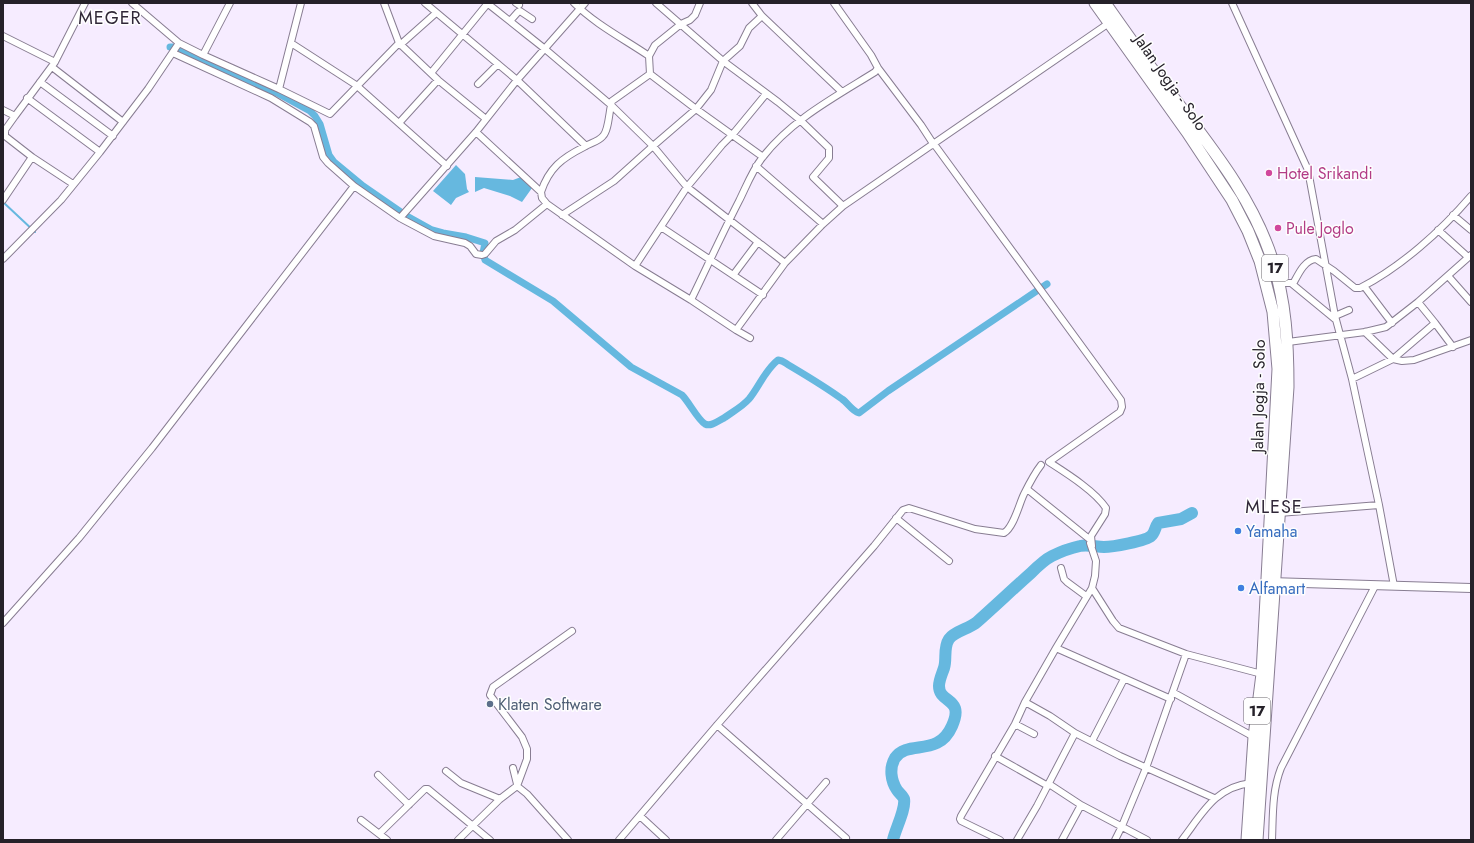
<svg xmlns="http://www.w3.org/2000/svg" width="1474" height="843" font-family="Jost,sans-serif">
	<style>
		.water { fill: #66b8df }
		.lines { fill: none; stroke-linecap: round; stroke-linejoin: round }
		.stream { stroke: #66b8df; stroke-width: 2 }
		.canal { stroke: #66b8df; stroke-width: 7 }
		.river { stroke: #66b8df; stroke-width: 12 }
		.street-casing { stroke: #887d92; stroke-width: 8 }
		.secondary-casing { stroke: #887d92; stroke-width: 10 }
		.highway-casing { stroke: #887d92; stroke-width: 13 }
		.street { stroke: #fff; stroke-width: 6 }
		.secondary { stroke: #fff; stroke-width: 8 }
		.highway { stroke: #fff; stroke-width: 11 }
		.hotel-dot { fill: #d1479c; stroke: #fefefe; stroke-width: 1.5 }
		.shop-dot { fill: #3f7fe0; stroke: #fefefe; stroke-width: 1.5 }
		.service-dot { fill: #5c6f8a; stroke: #fefefe; stroke-width: 1.5 }
		.labels { text-anchor: middle; stroke-width: 3; stroke-linejoin: round; paint-order: stroke }
		.shield { fill: #fefefe; stroke: #666369; stroke-width: 1 }
		.shield-label { font-size: 15px; font-weight: bold; fill: #252129 }
		.street-label { font-size: 16px; fill: #252129; stroke: #fefefe }
		.hotel-label { font-size: 16px; fill: #b23c85; stroke: #fefefe; text-anchor: start }
		.shop-label { font-size: 16px; fill: #366cbe; stroke: #fefefe; text-anchor: start }
		.service-label { font-size: 16px; fill: #4e5e75; stroke: #fefefe; text-anchor: start }
		.quarter-label { font-size: 18px; letter-spacing: 1px; fill: #302738; stroke: #fefefe }
	</style>
	<rect width="100%" height="100%" fill="#f6ecff"/>
	<path class="water" d="M456,165L465,174L467,189L469,192L456,198L451,205L433,191Z
		M475,177L513,180L521,177L532,186V188L522,202L510,196L484,188L475,192Z"/>
	<g class="lines">
		<path class="stream" d="M3,202L35,232"/>
		<path class="canal" d="M170,47H173L277,93L310,111L315,116L320,124L329,155L334,162L363,186L405,215L432,230L443,233L466,237L485,243L483,253L485,260L553,301L631,367L682,395C689,402 698,420 705,424C711,427 718,421 724,418C732,412 742,407 749,399C759,387 765,370 778,360L782,361C802,373 823,385 842,399C848,403 852,411 859,413L888,391L1047,284"/>
		<path class="river" d="M893,840C895,830 906,809 904,799C903,796 899,793 897,790C891,781 889,768 895,758C908,739 938,758 952,726C965,697 939,704 939,686C939,680 942,674 944,668C947,659 943,648 949,639C955,631 969,629 977,622C995,606 1013,589 1031,573C1037,567 1044,560 1052,556C1060,552 1071,548 1080,546C1088,544 1096,547 1104,547C1112,547 1146,541 1151,536C1155,533 1155,527 1158,523L1181,519L1192,513"/>
		<defs>
			<path id="street" d="M132,3L179,43L203,55L230,3
				M425,3L517,80L586,146
				M487,3L545,49L611,105L653,146L687,187L785,263
				M516,3L519,5
				M574,3C595,24 624,39 649,56
				M656,3L723,61L778,102L800,120L829,148V158L813,177L843,206
				M752,3L762,16
				M1232,3L1308,170L1335,316L1352,379L1379,505L1394,586
				M510,21L518,12L520,11L532,19
				M3,36L55,62
				M291,43L356,85L447,166
				M399,43L438,80L486,119
				M400,45L436,13
				M173,53L271,98L310,122L314,126L323,157L328,163L354,186L400,218
				M203,55L279,89L330,114L399,43L384,3
				M52,67L123,122
				M878,68L921,125L934,145
				M431,73L488,3
				M650,74L696,109L763,157
				M40,82L113,136
				M478,84L498,64
				M279,89L301,3
				M27,98L100,152
				M3,110L15,116L55,62L85,3
				M15,116L5,130V136L32,157
				M399,123L438,80
				M476,132L541,192L542,198L547,204L635,266L691,300L736,330L785,263L823,224L843,206L1109,23
				M934,144L1121,400L1122,407L1120,412L1049,462C1066,473 1095,491 1106,508L1105,514L1091,536L1092,546
				M756,166L823,224
				M541,192C549,168 562,158 584,147C590,143 598,142 603,136C609,130 609,110 612,101L650,74L649,56L655,45L681,24L690,20L695,15L700,3
				M3,200L32,157L73,184
				M547,204L515,230L496,241L485,254L482,255L476,254L470,246L465,243L434,236L400,218L476,132L517,80L585,3
				M562,215L614,181L653,146L696,109L711,90L723,61L740,46L749,28L762,16L842,92
				M1453,215L1471,230
				M661,227L763,295
				M1438,230L1468,257
				M3,259L61,200L100,152L148,89L179,43
				M635,266L687,187L722,145L733,134L766,94
				M734,274L758,242
				M1448,276L1471,302
				M1278,283H1291L1336,320
				M1293,284C1298,275 1304,260 1316,259L1334,271L1355,288H1360C1401,267 1441,231 1471,196
				M1364,286L1392,323
				M691,300C707,267 722,234 739,201C746,187 752,171 762,158C791,120 835,97 875,72L878,68L871,55L834,3
				M1335,316L1349,310
				M1435,323L1453,347
				M736,330L750,338
				M1365,332L1393,359L1435,323L1418,302
				M1288,342L1365,332L1386,327L1418,302L1471,255
				M1352,379L1393,359L1402,361L1414,360L1471,340
				M1027,489L1088,538
				M1279,513L1379,505
				M896,518L949,561
				M1061,568L1064,579L1067,582L1086,596
				M1092,588L1113,621L1119,628L1186,654L1262,674
				M3,623L79,538L152,448L354,186
				M1056,648L1171,699
				M1174,693L1254,737
				M1025,702L1050,716L1075,733L1120,756L1214,798
				M1015,724L1034,734
				M717,725L846,838
				M1092,741L1124,679
				M995,756L1048,786
				M513,768L517,784
				M446,771L461,783L500,799
				M378,775L409,805
				M1049,784L1081,805L1147,840
				M517,786L527,794L568,840
				M640,816L666,840
				M361,820L387,840
				M379,834L425,789H428L490,840
				M458,840L500,799L517,786L527,759V749L522,737L490,695L493,687L572,631
				M619,840L717,725L874,546L903,510L909,508L975,529L1004,533C1014,527 1019,504 1024,494C1029,484 1034,474 1041,465
				M776,840L826,782
				M1000,840L961,821L960,819L961,816L1015,724L1025,702L1056,648L1092,588L1095,576L1096,561L1090,543
				M1017,840L1037,806L1075,733
				M1062,840L1081,805
				M1115,840L1122,826L1146,768L1186,654
				M1182,840C1202,814 1215,787 1251,783
				M1272,840C1273,815 1272,791 1281,768L1375,586"/>
			<path id="secondary" d="M1269,582L1471,588"/>
			<path id="highway" d="M1095,3L1187,132L1232,200L1248,231L1260,261L1273,312L1278,369L1262,674L1254,737L1247,840
				M1105,3C1124,30 1142,56 1162,82C1203,138 1250,191 1272,259C1286,301 1288,344 1288,387L1257,840"/>
		</defs>
		<use href="#street" class="street-casing"/>
		<use href="#secondary" class="secondary-casing"/>
		<use href="#highway" class="highway-casing"/>
		<use href="#street" class="street"/>
		<use href="#secondary" class="secondary"/>
		<use href="#highway" class="highway"/>
	</g>
	<g class="hotel-dot">
		<circle cx="1269" cy="173" r="4"/>
		<circle cx="1278" cy="228" r="4"/>
	</g>
	<g class="shop-dot">
		<circle cx="1238" cy="531" r="4"/>
		<circle cx="1241" cy="588" r="4"/>
	</g>
	<circle class="service-dot" cx="490" cy="704" r="4"/>
	<g class="labels">
		<g class="shield">
			<rect x="1262" y="255" width="26" height="26" rx="3"/>
			<rect x="1244" y="698" width="26" height="26" rx="3"/>
		</g>
		<g class="shield-label">
			<text x="1275" y="273">17</text>
			<text x="1257" y="716">17</text>
		</g>
		<g class="street-label">
			<text transform="translate(1171 82) rotate(55)" y="6">Jalan Jogja - Solo</text>
			<text transform="translate(1258 396) rotate(-89)" y="6">Jalan Jogja - Solo</text>
		</g>
		<g class="hotel-label">
			<text x="1277" y="179">Hotel Srikandi</text>
			<text x="1286" y="234">Pule Joglo</text>
		</g>
		<g class="shop-label">
			<text x="1246" y="537">Yamaha</text>
			<text x="1249" y="594">Alfamart</text>
		</g>
		<g class="service-label">
			<text x="498" y="710">Klaten Software</text>
		</g>
		<g class="quarter-label">
			<text x="110" y="24">MEGER</text>
			<text x="1274" y="513">MLESE</text>
		</g>
	</g>
	<rect width="1474" height="843" fill="none" stroke="#252129" stroke-width="8"/>
</svg>
